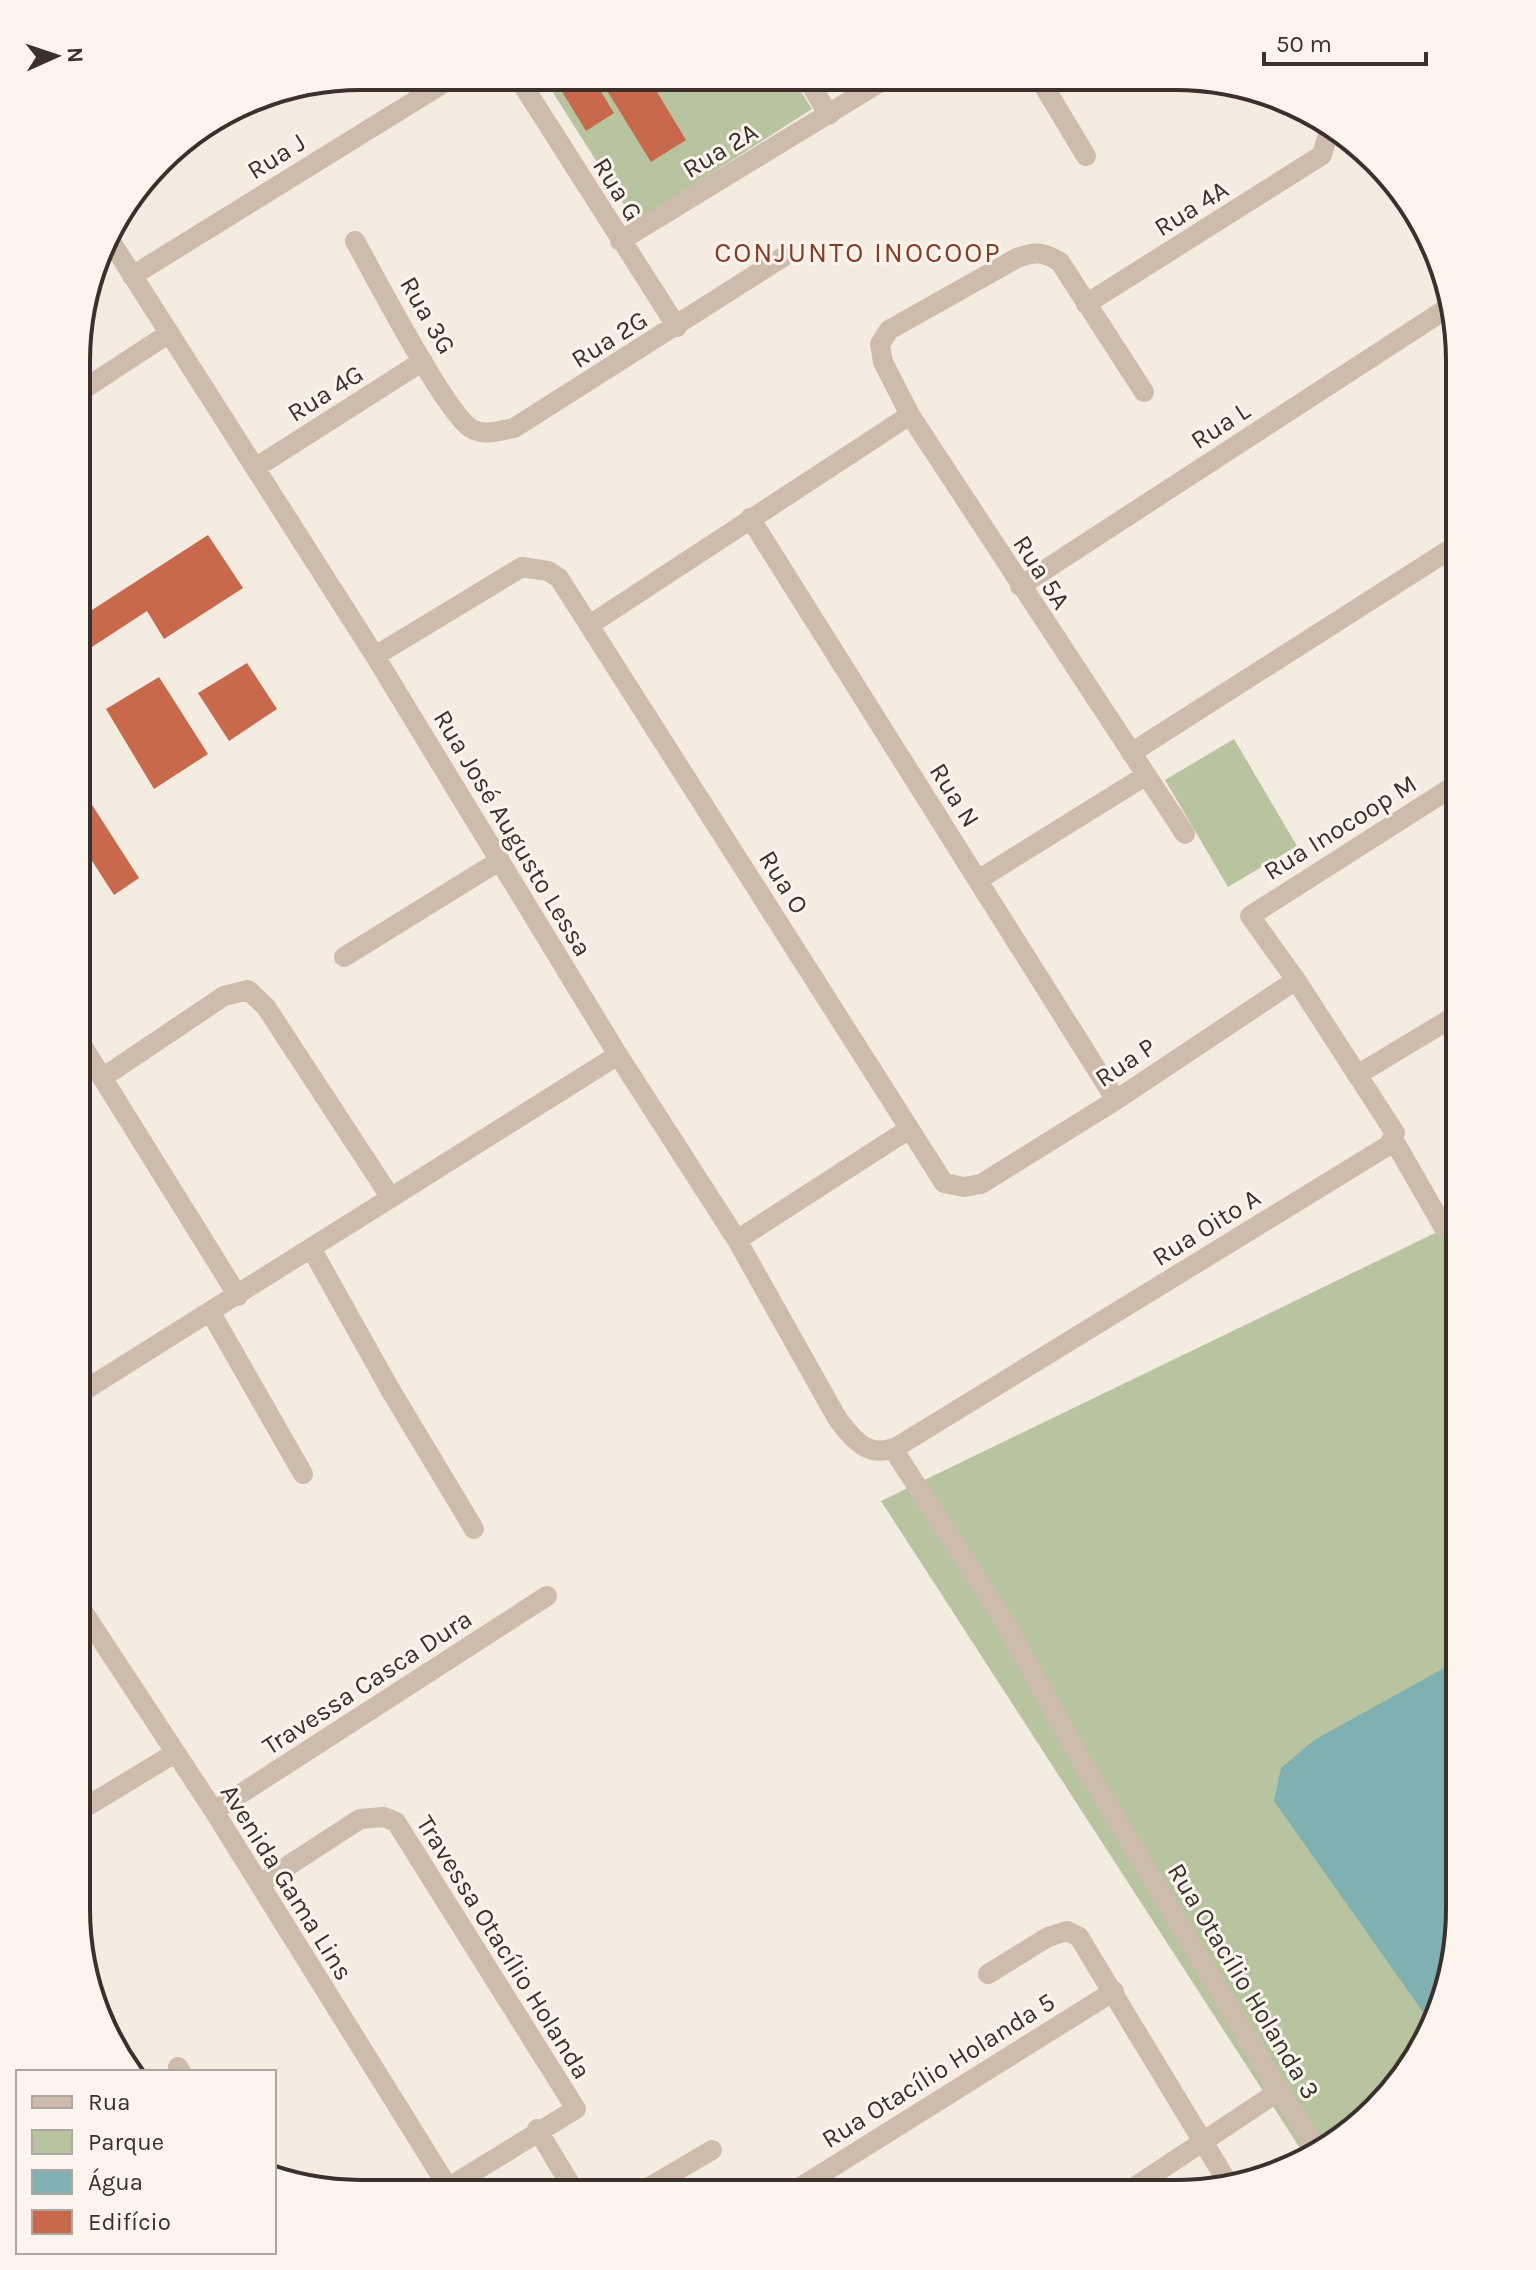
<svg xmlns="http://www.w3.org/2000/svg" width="1536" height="2270" font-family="Karla,sans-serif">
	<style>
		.green { fill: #b8c4a0 }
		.water { fill: #7fb0b2 }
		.building { fill: #c8694b }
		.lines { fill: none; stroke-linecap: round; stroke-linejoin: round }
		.minor { stroke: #cdbbac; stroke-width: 20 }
		.labels { text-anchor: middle; stroke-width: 6; stroke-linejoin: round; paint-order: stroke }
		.street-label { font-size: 26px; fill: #3b302b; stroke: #fbf5ee }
		.neighbourhood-label { font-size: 28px; letter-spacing: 2px; fill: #8c3b22; stroke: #fbf5ee }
		.rim { fill: none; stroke: #3b302b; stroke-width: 4 }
	</style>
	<rect width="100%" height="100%" fill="#f4ebe1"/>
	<path class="green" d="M543,77H792L812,109L635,222Z
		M1234,739L1297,846L1228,887L1165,780Z
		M1460,1221L1459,1928L1412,2068L1349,2135L1307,2159L881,1501Z"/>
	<path class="water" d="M1459,1660V1928L1428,2019L1274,1801L1281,1768L1314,1740Z"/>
	<path class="building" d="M572,77H592L614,113L586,131L558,85Z
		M607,77H648L686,140L651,162L601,81Z
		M208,535L243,588L164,639L147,611L78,656V619Z
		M247,663L277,709L229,741L198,693Z
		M159,677L208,754L154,789L106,709Z
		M78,783L139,878L114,895L78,839Z"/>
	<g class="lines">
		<path class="minor" d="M517,76L677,327
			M806,77L829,115
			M1039,78L1086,156
			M108,237L375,656L618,1055L737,1240L837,1418C854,1441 870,1461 900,1445L1389,1145L1395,1133L1296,980L1250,916L1460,782
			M355,241C373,273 447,416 472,429C485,436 499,431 514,428L783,257
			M620,241L887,78
			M132,276L447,81
			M1086,304L1322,155L1330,127
			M1144,392L1060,262C1044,252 1036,251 1017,258L889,330L880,344L883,362L910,415L1185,834
			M78,393L168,334
			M255,468L423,361
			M750,518L1116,1100
			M1020,586L1449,307
			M591,624L910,415
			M375,656L522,567L548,571L559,578L944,1183L964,1187L981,1184L1116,1100L1296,980
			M1131,753L1460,543
			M978,880L1145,776
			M344,957L499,861
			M77,1037L238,1296
			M1357,1075L1460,1013
			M102,1078L224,996L248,990L266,1007L391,1198
			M1393,1139L1443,1226L1460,1239
			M737,1240L909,1129
			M311,1248L391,1391L474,1529
			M211,1313L303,1474
			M77,1395L618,1055
			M893,1449L1004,1621L1079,1757L1279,2091L1319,2152
			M76,1601L214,1811L451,2192
			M214,1811L547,1596
			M76,1813L175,1753
			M260,1884L360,1819L384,1817L396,1822L576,2109L449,2187
			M988,1974L1048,1937L1067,1931L1079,1937L1228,2183
			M178,2067L181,2072
			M537,2129L575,2192
			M641,2192L712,2150
			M791,2193L1114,1991
			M1124,2194L1279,2091"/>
	</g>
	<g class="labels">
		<g class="street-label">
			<text transform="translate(720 150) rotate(-31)" y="9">Rua 2A</text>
			<text transform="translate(276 156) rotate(-32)" y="9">Rua J</text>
			<text transform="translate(618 189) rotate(58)" y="9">Rua G</text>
			<text transform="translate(1191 208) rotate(-32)" y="9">Rua 4A</text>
			<text transform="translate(428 315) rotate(60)" y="9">Rua 3G</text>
			<text transform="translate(609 339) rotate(-32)" y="9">Rua 2G</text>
			<text transform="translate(325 393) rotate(-32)" y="9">Rua 4G</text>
			<text transform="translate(1220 425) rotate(-33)" y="9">Rua L</text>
			<text transform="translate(1042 572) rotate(57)" y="9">Rua 5A</text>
			<text transform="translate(955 795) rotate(58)" y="9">Rua N</text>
			<text transform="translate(1340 827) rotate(-32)" y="9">Rua Inocoop M</text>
			<text transform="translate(513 833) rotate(59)" y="9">Rua José Augusto Lessa</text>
			<text transform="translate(784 882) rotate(58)" y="9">Rua O</text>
			<text transform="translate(1125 1062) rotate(-34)" y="9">Rua P</text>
			<text transform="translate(1206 1227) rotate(-32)" y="9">Rua Oito A</text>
			<text transform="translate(367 1682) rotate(-33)" y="9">Travessa Casca Dura</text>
			<text transform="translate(287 1882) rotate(58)" y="9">Avenida Gama Lins</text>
			<text transform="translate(504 1947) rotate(58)" y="9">Travessa Otacílio Holanda</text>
			<text transform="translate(1244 1981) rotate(59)" y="9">Rua Otacílio Holanda 3</text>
			<text transform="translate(938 2070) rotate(-32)" y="9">Rua Otacílio Holanda 5</text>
		</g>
		<g class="neighbourhood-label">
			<text x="858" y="262">CONJUNTO INOCOOP</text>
		</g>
	</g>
	<path d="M0 0H1536V2270H0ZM361 90H1175A271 271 0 0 1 1446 361V1909A271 271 0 0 1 1175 2180H361A271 271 0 0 1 90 1909V361A271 271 0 0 1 361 90Z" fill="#fbf5ee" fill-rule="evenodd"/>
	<path class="rim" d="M361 90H1175A271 271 0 0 1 1446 361V1909A271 271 0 0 1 1175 2180H361A271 271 0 0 1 90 1909V361A271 271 0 0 1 361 90Z"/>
	<rect x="16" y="2070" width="260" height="184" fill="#fbf5ee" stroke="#aea6a0" stroke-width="2"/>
	<rect x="32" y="2096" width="40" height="12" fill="#cdbbac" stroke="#aea6a0" stroke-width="2"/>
	<text x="88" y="2110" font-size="24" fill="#3b302b">Rua</text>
	<rect x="32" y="2130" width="40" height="24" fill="#b8c4a0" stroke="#aea6a0" stroke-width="2"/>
	<text x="88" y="2150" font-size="24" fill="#3b302b">Parque</text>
	<rect x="32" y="2170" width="40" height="24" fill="#7fb0b2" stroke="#aea6a0" stroke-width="2"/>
	<text x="88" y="2190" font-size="24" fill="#3b302b">Água</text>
	<rect x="32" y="2210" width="40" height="24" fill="#c8694b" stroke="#aea6a0" stroke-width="2"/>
	<text x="88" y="2230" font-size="24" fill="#3b302b">Edifício</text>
	<g transform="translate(56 56) rotate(87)" stroke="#fbf5ee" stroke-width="6" paint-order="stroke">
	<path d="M0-6L14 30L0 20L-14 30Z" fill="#3b302b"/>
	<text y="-12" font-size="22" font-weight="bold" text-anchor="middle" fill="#3b302b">N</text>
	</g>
	<path d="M1264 52v12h162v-12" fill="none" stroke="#3b302b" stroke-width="4"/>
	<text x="1276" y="52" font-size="24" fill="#3b302b" stroke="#fbf5ee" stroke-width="6" paint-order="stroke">50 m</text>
</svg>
